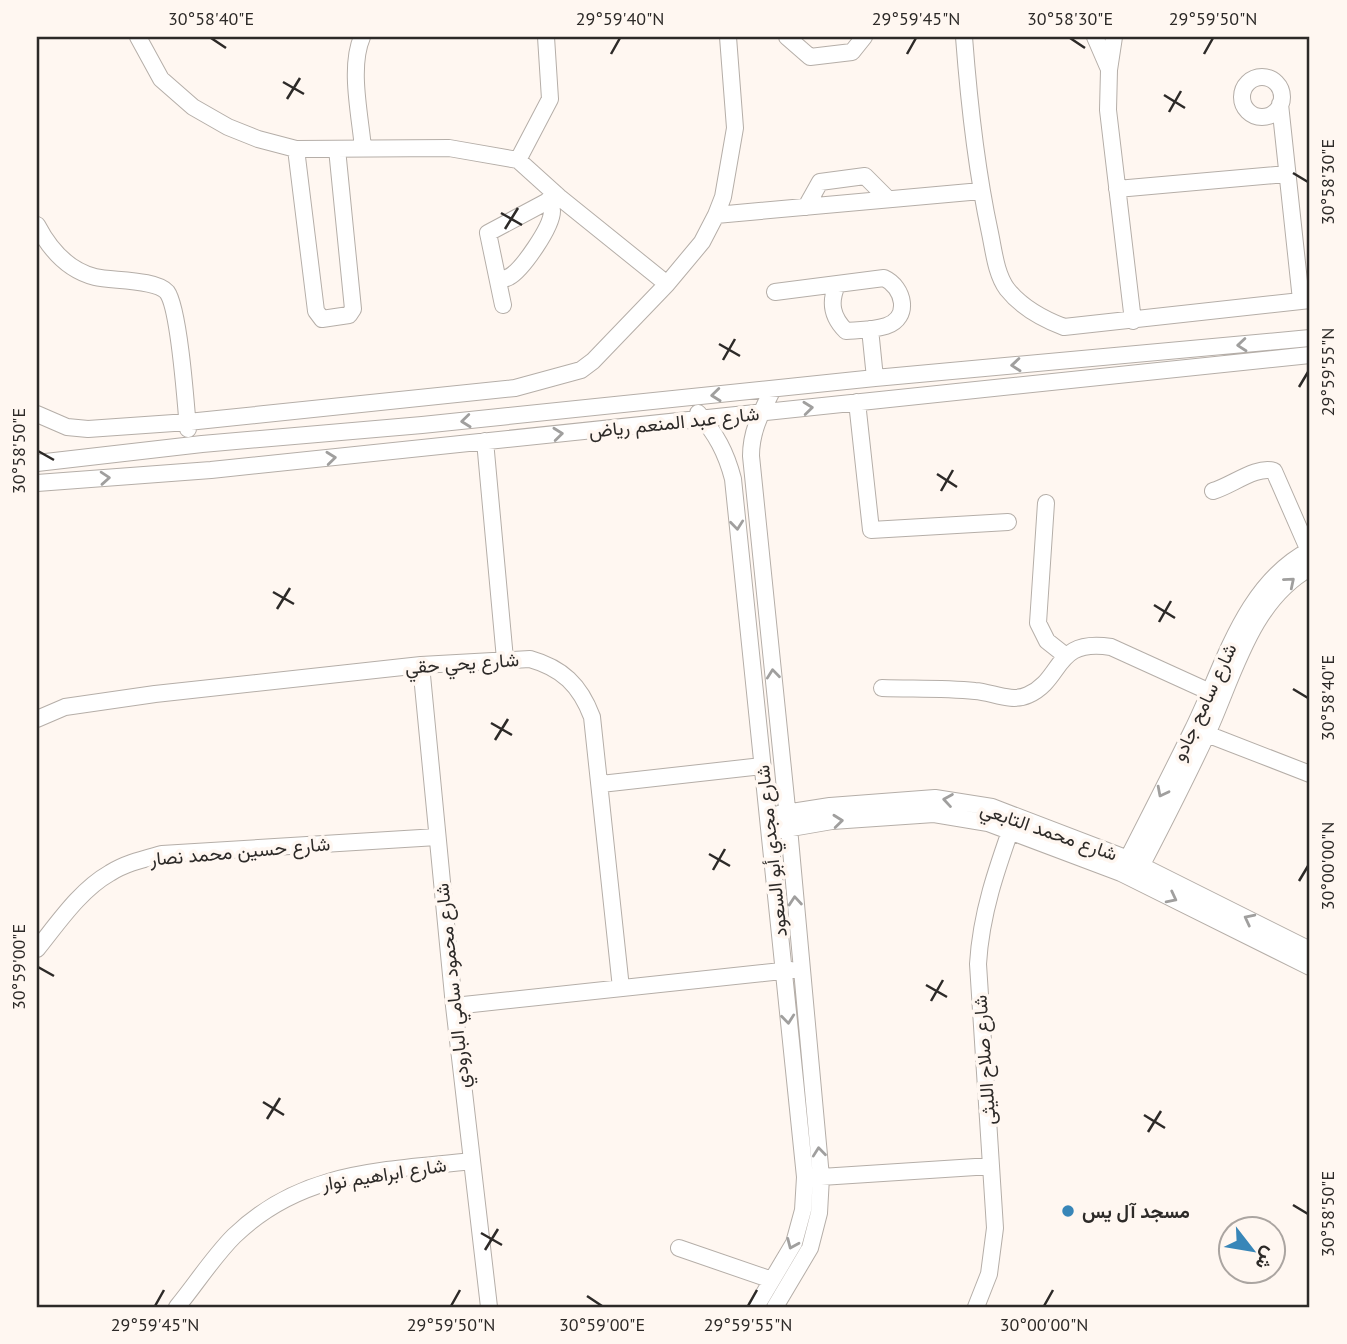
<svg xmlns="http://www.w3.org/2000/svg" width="1347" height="1344" font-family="'PT Sans',Vazirmatn,sans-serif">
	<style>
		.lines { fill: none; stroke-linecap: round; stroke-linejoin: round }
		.minor-casing { stroke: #b5aea8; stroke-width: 18 }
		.minor { stroke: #fff; stroke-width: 16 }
		.oneway { stroke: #a09f9e }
		.ticks { fill: none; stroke: #2d2a28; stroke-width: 2.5 }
		.poi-dot { fill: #3886b8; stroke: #fff7f1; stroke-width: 2.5 }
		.labels { text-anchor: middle; stroke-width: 7; stroke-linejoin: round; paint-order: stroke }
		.street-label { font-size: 19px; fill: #2d2a28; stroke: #fff7f1 }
		.poi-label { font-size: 19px; font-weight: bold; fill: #2d2a28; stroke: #fff7f1; text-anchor: start }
		.neatline { fill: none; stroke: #2d2a28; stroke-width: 2.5 }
		.ticks-label { font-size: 18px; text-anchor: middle; fill: #2d2a28 }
	</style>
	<rect width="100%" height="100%" fill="#fff7f1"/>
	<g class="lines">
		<defs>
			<path id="minor" d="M138,37L161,79L193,107L228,127L258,139L296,149L449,148L518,160L559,197L667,284
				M362,37C349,67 360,115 363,148
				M787,37L810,57L852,52L864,37
				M964,37C969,103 976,168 990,233C994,252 996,274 1007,289C1022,308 1043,319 1064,327L1310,300
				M1095,37L1108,67
				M1114,37L1109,70L1108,110L1133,321
				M1242 97a20 20 0 1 1 40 0a20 20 0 1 1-40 0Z
				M1280,104L1301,300
				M296,149L316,311L322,319L349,315L353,309L337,149
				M518,160L550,99L546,37
				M1117,189L1287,174
				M806,207L820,182L865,176L888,199
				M716,215L981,191
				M37,225C49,248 67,270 95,277C112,281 156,279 167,292C179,308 186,405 188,429
				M498,281C501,280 505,279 509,277C522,270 552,227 552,211C552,207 549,205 546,202
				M775,292L884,278C904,287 911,318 886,326C874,330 859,330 846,331C832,317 829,303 837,285
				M503,305L488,233L546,202L556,194
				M870,329L875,378
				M773,389C762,411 751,430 751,456L789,828L821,1177L819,1213L810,1248L775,1307
				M857,402L871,530L1008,522
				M698,413C716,434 726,452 733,479L805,1177L803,1210L794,1243L756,1307
				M37,414L67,427L88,429L188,422L515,388L581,370L593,361L667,284L702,242L716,215L723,197L735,128L728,37
				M485,441L505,659
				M37,463L202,444L422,425L875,378L1310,338
				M37,483L211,470L1310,355
				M1213,491C1231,486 1257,465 1274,471L1309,551
				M1046,503L1038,623L1047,641L1066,656
				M421,665L454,1006L489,1307
				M882,688C913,689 944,688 975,691C992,692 1011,703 1028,695C1064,679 1053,638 1111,647L1210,692
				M37,719L65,707L155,694L421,665L530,659C562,668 580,685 592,717L621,988
				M1199,731L1310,774
				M601,784L762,766
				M779,814L830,806L935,798L992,807L1128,859L1310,950
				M780,830L832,821L934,814L988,823L1121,873L1310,967
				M1124,866C1147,821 1170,776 1192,731C1224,667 1243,585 1310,550
				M1137,874C1161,828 1185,781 1207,734C1234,675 1251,601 1310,568
				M37,949C58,923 80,890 110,873C126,863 144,859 162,854L437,837
				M454,1006L791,970
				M821,1177L991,1166
				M679,1248L772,1280
				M177,1307C196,1284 213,1257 234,1236C302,1170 384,1171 472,1161
				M976,1307L989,1274L995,1228L978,964C981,913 997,868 1014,820"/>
		</defs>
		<use href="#minor" class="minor-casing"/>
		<use href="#minor" class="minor"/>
	</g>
	<defs><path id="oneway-chevron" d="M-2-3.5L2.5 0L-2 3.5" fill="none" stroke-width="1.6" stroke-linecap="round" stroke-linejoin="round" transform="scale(1.75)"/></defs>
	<g class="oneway">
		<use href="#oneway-chevron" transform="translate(1242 345) rotate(175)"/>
		<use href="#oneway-chevron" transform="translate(1016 365) rotate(175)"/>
		<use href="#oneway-chevron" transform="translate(716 395) rotate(174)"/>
		<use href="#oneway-chevron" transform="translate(808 408) rotate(-6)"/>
		<use href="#oneway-chevron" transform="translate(466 421) rotate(174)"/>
		<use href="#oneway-chevron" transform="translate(558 434) rotate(-6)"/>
		<use href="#oneway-chevron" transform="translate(331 458) rotate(-6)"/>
		<use href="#oneway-chevron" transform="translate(105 478) rotate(-4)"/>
		<use href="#oneway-chevron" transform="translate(737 525) rotate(84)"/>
		<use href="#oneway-chevron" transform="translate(1290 582) rotate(-40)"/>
		<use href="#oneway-chevron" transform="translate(773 674) rotate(-96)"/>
		<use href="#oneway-chevron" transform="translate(1162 792) rotate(117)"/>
		<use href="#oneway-chevron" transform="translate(948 800) rotate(-171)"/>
		<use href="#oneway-chevron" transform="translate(838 821) rotate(-6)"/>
		<use href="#oneway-chevron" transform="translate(1172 898) rotate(27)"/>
		<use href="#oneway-chevron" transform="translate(795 901) rotate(-95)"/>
		<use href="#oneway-chevron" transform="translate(1249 919) rotate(-153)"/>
		<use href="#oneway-chevron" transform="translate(788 1019) rotate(84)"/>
		<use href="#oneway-chevron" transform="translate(819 1152) rotate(-96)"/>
		<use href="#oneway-chevron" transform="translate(792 1244) rotate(113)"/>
	</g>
	<path class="ticks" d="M211,38L226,48M1070,38L1085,48M611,54L620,38M907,54L916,38M1204,54L1213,38M283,82L304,94M1164,95L1185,108M287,99L300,78M1169,112L1181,91M1293,173L1308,182M501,213L522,225M505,229L518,208M719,344L740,356M723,360L735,339M1299,387L1308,372M38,451L54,460M937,474L957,487M941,491L953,470M273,592L294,604M1154,605L1175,618M277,609L290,588M1159,622L1171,601M1293,689L1308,698M491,723L512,735M495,740L508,719M709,854L730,866M713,870L725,849M1299,881L1308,866M38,967L54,976M926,985L947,997M931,1001L943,980M263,1102L284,1115M1144,1115L1165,1128M267,1119L280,1098M1148,1132L1161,1111M1293,1205L1308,1214M481,1233L502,1245M485,1250L498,1229M587,1296L602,1306M155,1306L164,1290M451,1306L460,1290M748,1306L757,1290M1044,1306L1053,1290"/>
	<circle class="poi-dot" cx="1068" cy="1211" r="7"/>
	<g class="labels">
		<g class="street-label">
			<text transform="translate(674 422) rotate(-6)" y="7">شارع عبد المنعم رياض</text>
			<text transform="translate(462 663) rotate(-4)" y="7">شارع يحي حقي</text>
			<text transform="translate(1204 702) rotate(-65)" y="7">شارع سامح جادو</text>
			<text transform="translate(1049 831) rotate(19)" y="7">شارع محمد التابعي</text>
			<text transform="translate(240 851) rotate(-5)" y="7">شارع حسين محمد نصار</text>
			<text transform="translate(771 851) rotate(-96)" y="7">شارع مجدي أبو السعود</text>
			<text transform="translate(452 986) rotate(-96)" y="7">شارع محمود سامي البارودي</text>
			<text transform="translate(984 1060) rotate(-94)" y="7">شارع صلاح الليثى</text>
			<text transform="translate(384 1174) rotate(-9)" y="7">شارع ابراهيم نوار</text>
		</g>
		<g class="poi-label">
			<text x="1082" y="1218">مسجد آل يس</text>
		</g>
	</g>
	<rect width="1347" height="1344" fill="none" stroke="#fff7f1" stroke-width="77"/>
	<g transform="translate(1252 1250) rotate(121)"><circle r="33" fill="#fff7f1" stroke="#aba5a1" stroke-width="2"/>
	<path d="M0-5L12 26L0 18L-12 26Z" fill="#3886b8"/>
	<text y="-10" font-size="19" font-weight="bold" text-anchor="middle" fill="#2d2a28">ش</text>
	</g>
	<rect x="38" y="38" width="1270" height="1268" class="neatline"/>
	<g class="ticks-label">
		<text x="211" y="25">30°58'40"E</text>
		<text x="620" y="25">29°59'40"N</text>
		<text x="916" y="25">29°59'45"N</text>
		<text x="1070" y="25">30°58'30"E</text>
		<text x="1213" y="25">29°59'50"N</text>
		<text transform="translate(1328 182) rotate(-90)" y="6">30°58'30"E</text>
		<text transform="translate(1328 372) rotate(-90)" y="6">29°59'55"N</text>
		<text transform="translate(19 451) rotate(-90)" y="6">30°58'50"E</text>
		<text transform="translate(1328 698) rotate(-90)" y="6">30°58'40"E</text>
		<text transform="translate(1328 866) rotate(-90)" y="6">30°00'00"N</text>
		<text transform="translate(19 967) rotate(-90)" y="6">30°59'00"E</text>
		<text transform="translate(1328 1214) rotate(-90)" y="6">30°58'50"E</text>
		<text x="155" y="1331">29°59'45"N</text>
		<text x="451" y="1331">29°59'50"N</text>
		<text x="602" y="1331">30°59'00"E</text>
		<text x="748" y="1331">29°59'55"N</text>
		<text x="1044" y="1331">30°00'00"N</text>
	</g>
</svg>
